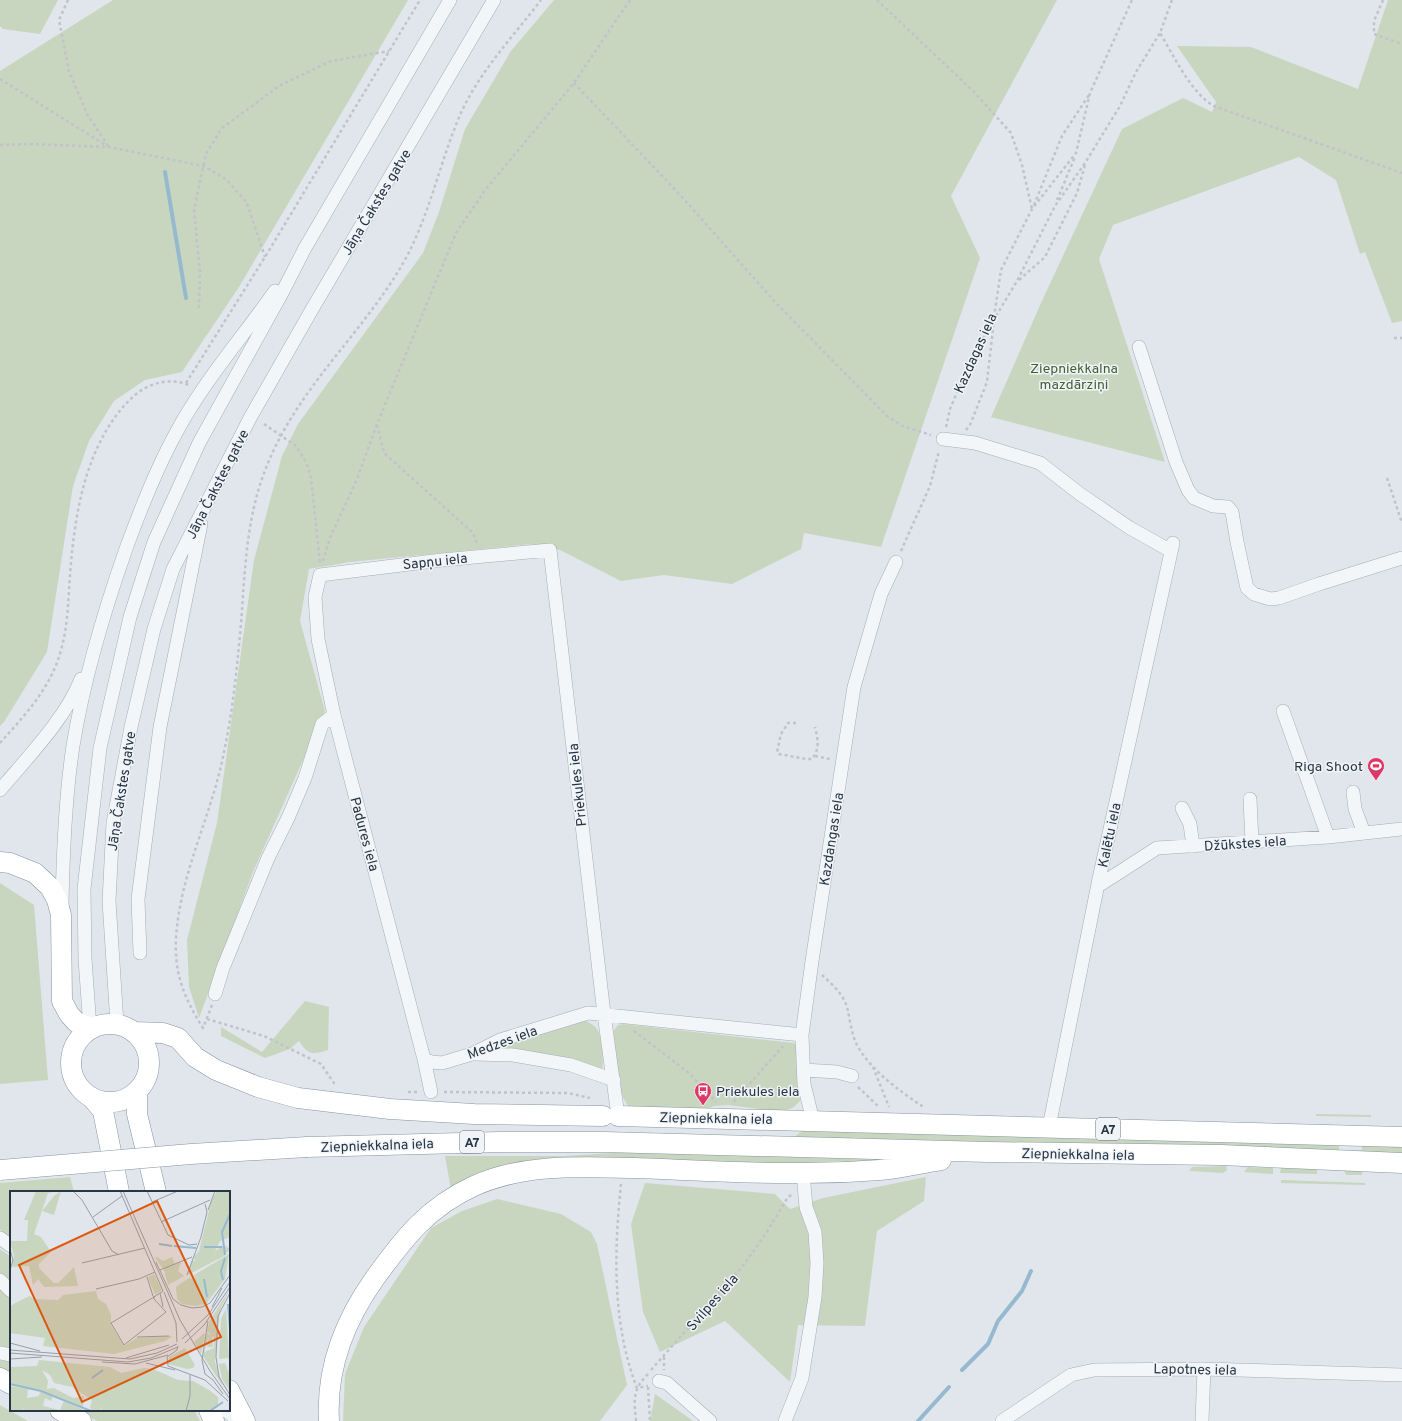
<svg xmlns="http://www.w3.org/2000/svg" width="1402" height="1421" font-family="Overpass,sans-serif">
	<style>
		.green { fill: #c8d6c0 }
		.lines { fill: none; stroke-linecap: round; stroke-linejoin: round }
		.stream { stroke: #97b9cf; stroke-width: 4 }
		.minor-casing { stroke: #a5adb6; stroke-width: 14 }
		.highway-casing { stroke: #8695a3; stroke-width: 21 }
		.path { stroke: #bec4c9; stroke-width: 2.5; stroke-dasharray: 3 3; stroke-linecap: butt }
		.minor { stroke: #f3f6f8; stroke-width: 13 }
		.highway { stroke: #fff; stroke-width: 20 }
		.highway-bridge-casing { stroke: #8695a3; stroke-width: 21; stroke-linecap: butt }
		.highway-bridge { stroke: #fff; stroke-width: 20 }
		.labels { text-anchor: middle; stroke-width: 3; stroke-linejoin: round; paint-order: stroke }
		.shield { fill: #f0f4f8; stroke: #636e7a; stroke-width: 1 }
		.shield-label { font-size: 13px; font-weight: bold; fill: #273544 }
		.street-label { font-size: 14px; fill: #273544; stroke: #f0f4f8 }
		.park-label { font-size: 14px; fill: #416132; stroke: #f0f4f8 }
		.poi-label { font-size: 14px; fill: #273544; stroke: #f0f4f8; text-anchor: end }
		.inset-river { fill: none; stroke: #97b9cf; stroke-width: 2 }
		.inset-road { fill: none; stroke: #969fa8; stroke-width: 1 }
		.view { fill: #de570f; fill-opacity: 0.15; stroke: #de570f; stroke-width: 2 }
		.inset-edge { fill: none; stroke: #273544; stroke-width: 2 }
	</style>
	<rect width="100%" height="100%" fill="#e0e6eb"/>
	<path class="green" d="M0,0H58L40,34L3,29L0,26Z
		M113,0H408L239,287L182,372L145,380L114,401L89,441L73,486L47,652L4,722L0,726V71Z
		M554,0H1057L951,196L980,258L881,547L804,533L801,549L732,584L664,575L621,581L560,550L532,544L350,562L309,569L300,621L325,711L253,872L199,1018L189,987L187,940L217,823L254,560L282,456L298,424L423,253L439,212L465,129L511,51Z
		M1388,0H1402V321L1392,323L1365,252L1360,254L1336,180L1299,157L1113,225L1099,259L1165,462L991,417L1041,303L1122,129L1183,98L1212,112L1216,102L1177,46L1251,47L1358,89Z
		M0,883L34,905L48,1080L0,1084Z
		M305,1001L329,1007L328,1050C312,1055 308,1055 299,1041L290,1049L265,1058L221,1036V1027L262,1052Z
		M583,1020C588,1022 593,1024 597,1029C602,1036 604,1062 602,1071L496,1048Z
		M623,1024L794,1043L797,1047L800,1101L794,1107L783,1112L728,1105L714,1106L705,1110L629,1107C613,1086 619,1058 612,1033L618,1025Z
		M1316,1114L1371,1115V1117L1316,1116Z
		M812,1130L1355,1145H1339V1153L793,1138L802,1131Z
		M1362,1143L1402,1144V1154L1346,1151L1362,1150Z
		M647,1151L870,1157L898,1161L856,1165L588,1161L451,1190L445,1156H563Z
		M1226,1166L1227,1170L1223,1173L1189,1171L1192,1167Z
		M1248,1167L1273,1168V1174L1244,1172Z
		M1281,1168L1317,1169V1174L1280,1173Z
		M1346,1169L1362,1170V1175H1346L1344,1171Z
		M70,1177L74,1192H11V1238L0,1230V1183Z
		M926,1177L924,1201L877,1231L865,1326L798,1325L790,1382L725,1321L660,1352L643,1312L631,1224L645,1183L775,1194L790,1209L823,1198Z
		M1281,1180L1365,1183V1185L1281,1183Z
		M497,1199L561,1214L591,1232L597,1244L627,1385L600,1421H343L345,1374L364,1327L431,1228L462,1211Z
		M0,1249L11,1257V1284L0,1273Z
		M0,1289L11,1299V1348L0,1346Z
		M0,1360L11,1362V1375L0,1369Z
		M655,1394L693,1421H650Z
		M0,1405L28,1421H0Z
		M77,1410H194L200,1421H97Z"/>
	<g class="lines">
		<path class="stream" d="M165,172L186,298
			M962,1370L988,1344L998,1321L1022,1291L1031,1271
			M918,1421L949,1387"/>
		<defs>
			<path id="minor" d="M1139,347L1176,462L1188,490L1194,498L1213,506L1228,507L1232,512L1237,542L1247,588L1254,594L1270,599L1279,598L1319,584L1402,558
				M943,439L975,443L1040,463L1080,494L1130,528L1171,551
				M1283,711L1328,837
				M0,790C27,758 66,718 81,679
				M1353,792L1355,809L1364,833
				M1250,799L1252,842
				M1182,808L1190,824L1193,846
				M1098,886L1157,848L1328,837L1402,829
				M62,905C63,852 65,798 73,746C84,678 104,611 127,546C141,508 156,469 176,433C203,382 242,338 275,291
				M140,953L138,899L160,727L201,524
				M215,994L223,968L268,858L288,818L305,778L322,724L334,715
				M117,1024L109,901L113,823L131,727L154,629L173,569L250,418L311,311L494,0
				M90,1028L85,959L84,889L100,748L130,617L154,542L199,443L283,291L305,248L450,0
				M475,1054L513,1055L571,1065L614,1080
				M424,1059L432,1062L442,1063L472,1054L500,1040L588,1013L802,1035
				M804,1070L837,1072L852,1076
				M431,1092L424,1059L334,715L318,639L315,597L320,575L442,560L550,550L604,1014L618,1116
				M813,1121L804,1084L802,1035L812,961L854,687L881,594L896,562
				M1049,1127L1099,879L1173,543
				M0,1238L11,1246
				M0,1280L11,1291
				M0,1353L11,1355
				M659,1381L667,1383L710,1421
				M225,1410L239,1421
				M785,1421L802,1378L815,1297L817,1263L815,1232L806,1207L803,1173
				M1002,1421L1071,1375L1094,1370L1204,1369L1402,1375
				M1202,1421L1204,1369"/>
			<path id="highway" d="M0,862L10,863L35,873L50,887L57,900L61,915L62,1001L69,1014L76,1022L90,1028
				M71 1063a39 39 0 1 1 78 0a39 39 0 1 1-78 0Z
				M134,1032L163,1033L178,1038L195,1057L216,1070L258,1087L298,1098L390,1109L474,1114L603,1116
				M137,1091V1114L156,1192
				M93,1099L103,1111L119,1192
				M618,1116L1402,1137
				M307,1147L500,1142H604L988,1152L1221,1155L1402,1163
				M0,1378L11,1384
				M229,1390L245,1421
				M60,1410L81,1421
				M209,1410L214,1421
				M329,1421C326,1369 345,1320 375,1278C404,1238 428,1207 474,1186C525,1163 582,1167 636,1168C692,1170 748,1174 804,1173C829,1173 855,1172 880,1170C901,1168 921,1163 941,1160"/>
		</defs>
		<use href="#minor" class="minor-casing"/>
		<use href="#highway" class="highway-casing"/>
		<path class="path" d="M68,0L59,20L69,71L87,114L109,147
			M877,0L974,92L1011,133L1022,165L1032,209
			M1172,0L1160,33C1174,56 1191,93 1214,106L1402,173
			M1383,0L1374,21V34L1402,44
			M0,79L107,146
			M574,83L683,198L775,302L887,416L903,426L931,435
			M0,145L29,144L109,147L203,166L226,179L247,203L265,257
			M1057,200L1075,157
			M1034,205L1062,136L1089,95
			M1019,280L1045,257L1077,193L1085,165
			M199,308L200,273L194,210L206,154L222,128L279,86L331,61L389,51
			M996,316L1017,281L1055,206L1085,163L1120,106L1136,72L1160,33
			M1394,338H1402
			M186,383L265,257L420,0
			M264,424L296,446L306,462L311,477L320,563
			M377,425L384,453L473,533L477,544
			M946,427L950,409L965,374L994,317L1001,270L1032,209L1076,153L1090,93L1132,0
			M966,430L970,425L987,382L994,320
			M1387,478L1402,523
			M901,551L930,486L939,451
			M323,561L330,538L357,479L377,424L456,233L486,189L574,83L630,0
			M796,723H788L781,734L777,752L779,754L806,759H812C820,749 818,739 815,727
			M0,743C25,715 51,688 61,650C69,622 68,593 71,563C76,505 89,436 135,395C150,382 173,377 191,386
			M815,756L830,759
			M822,975C832,984 843,994 847,1007C850,1019 851,1033 857,1045C871,1071 901,1092 925,1108
			M212,1005L203,1028C184,998 174,973 176,938C180,873 212,815 224,752C233,710 237,667 241,624C245,571 246,518 266,468C298,386 365,332 406,258C430,213 440,162 460,115C479,72 512,38 541,0
			M207,1019L264,1036L321,1064L336,1086
			M634,1031L689,1073L716,1102
			M873,1067L889,1107
			M858,1087L879,1107
			M408,1092H419
			M444,1092L568,1093L590,1098
			M734,1102L783,1046
			M621,1184C614,1251 612,1324 637,1388L648,1386
			M664,1357V1370
			M651,1370L742,1267L765,1235L788,1197L793,1194
			M648,1387L650,1421
			M636,1421C634,1400 632,1390 648,1374"/>
		<use href="#minor" class="minor"/>
		<use href="#highway" class="highway"/>
		<defs>
			<path id="highway-bridge" d="M0,1170L191,1154L307,1147"/>
		</defs>
		<use href="#highway-bridge" class="highway-bridge-casing"/>
		<use href="#highway-bridge" class="highway-bridge"/>
	</g>
	<defs>
		<symbol id="stadium-pin" viewBox="-11 -11 22 30"><path d="M0 17L-7.5 6A9.5 9.5 0 1 1 7.5 6Z" fill="#dd3766" stroke="#f0f4f8"/><path d="M0-5a6.5 5 0 1 0 0 10a6.5 5 0 1 0 0-10ZM-3.5-1.8h7v3.6h-7Z" fill="#fff"/></symbol>
		<symbol id="bus-pin" viewBox="-11 -11 22 30"><path d="M0 17L-7.5 6A9.5 9.5 0 1 1 7.5 6Z" fill="#dd3766" stroke="#f0f4f8"/><path d="M-5-6H5V4H4V6H2V4H-2V6H-4V4H-5ZM-3.5-4V0h7V-4ZM-3.5 1.2v1.5H-2V1.2ZM2 1.2v1.5H3.5V1.2Z" fill="#fff"/></symbol>
	</defs>
	<g fill-rule="evenodd">
		<use href="#stadium-pin" x="1366" y="756" width="20" height="27"/>
		<use href="#bus-pin" x="693" y="1081" width="20" height="27"/>
	</g>
	<g class="labels">
		<g class="shield">
			<rect x="1096" y="1118" width="24" height="22" rx="3"/>
			<rect x="460" y="1131" width="24" height="22" rx="3"/>
		</g>
		<g class="shield-label">
			<text x="1108" y="1134">A7</text>
			<text x="472" y="1147">A7</text>
		</g>
		<g class="street-label">
			<text transform="translate(376 202) rotate(-59)" y="5">Jāņa Čakstes gatve</text>
			<text transform="translate(975 353) rotate(-66)" y="5">Kazdagas iela</text>
			<text transform="translate(217 484) rotate(-63)" y="5">Jāņa Čakstes gatve</text>
			<text transform="translate(435 561) rotate(-6)" y="5">Sapņu iela</text>
			<text transform="translate(577 785) rotate(-96)" y="5">Priekules iela</text>
			<text transform="translate(121 791) rotate(-81)" y="5">Jāņa Čakstes gatve</text>
			<text transform="translate(365 834) rotate(75)" y="5">Padures iela</text>
			<text transform="translate(1109 835) rotate(-78)" y="5">Kalētu iela</text>
			<text transform="translate(831 839) rotate(-81)" y="5">Kazdangas iela</text>
			<text transform="translate(1245 843) rotate(-4)" y="5">Džūkstes iela</text>
			<text transform="translate(502 1042) rotate(-20)" y="5">Medzes iela</text>
			<text transform="translate(716 1118) rotate(1)" y="5">Ziepniekkalna iela</text>
			<text transform="translate(377 1145) rotate(-2)" y="5">Ziepniekkalna iela</text>
			<text transform="translate(1078 1154) rotate(1)" y="5">Ziepniekkalna iela</text>
			<text transform="translate(712 1302) rotate(-49)" y="5">Svilpes iela</text>
			<text transform="translate(1195 1369) rotate(1)" y="5">Lapotnes iela</text>
		</g>
		<g class="park-label">
			<text x="1074" y="373">Ziepniekkalna<tspan x="1074" dy="16">mazdārziņi</tspan></text>
		</g>
		<g class="poi-label">
			<text x="1363" y="771">Riga Shoot</text>
			<text x="716" y="1096" text-anchor="start">Priekules iela</text>
		</g>
	</g>
	<g transform="translate(10 1191)">
		<rect width="220" height="220" fill="#e0e6eb"/>
		<path d="M26,0H47L38,2L24,43L31,46L41,61L29,73V77L44,92H48L64,76L68,95L34,96L28,88L23,94L19,75L2,76L4,65L0,50H17L18,29H14ZM51,0L44,24L32,20L44,5ZM207,0H220V46L210,50L205,60L214,54L220,58L214,65L178,84L182,70H185L184,66L189,60L201,11ZM219,63L215,88L196,113L185,115L172,113L167,108L166,96L179,87L185,88L184,84ZM147,66L153,70L162,66L165,73L171,71L168,80L174,85L158,94L154,79L145,67ZM144,83L152,99L145,104L138,86ZM220,98L210,119L205,171L213,195L193,165L197,142L202,145L203,156H197L199,145L194,161L204,157V147L197,140L200,129ZM86,100L88,108L96,113L101,124V134L114,155L127,147L163,145L155,150L104,163L33,155L35,147L0,142V115L15,107L20,105L24,108L48,109L53,104ZM216,118L219,167L209,168L211,128ZM194,142L195,144L191,163L184,151ZM175,157L185,174L183,177L177,178L158,173L159,166ZM29,169L100,176L111,182L134,177L143,178L168,189L183,190L199,199L208,206V216L200,220H91L92,214L90,220H83L80,217L82,209L62,196L44,192L40,184L32,179L38,190L37,198L44,197L63,207L74,205L73,216L39,202L0,192V176L27,175ZM215,172L219,182V198L212,188L209,173ZM0,195L18,198L17,207L29,205L30,201L43,205L41,210L35,207L33,215L50,219L54,210L72,218L71,220H14V217L13,220H0Z" fill="#c8d6c0"/>
		<path class="inset-river" d="M149,53L162,55M164,55L186,57M194,56H212M215,64L212,41L220,23M194,88L197,106M213,89L211,80L215,67M218,113L220,139M82,187L93,179M0,193L31,200L81,220M200,220L213,211"/>
		<path class="inset-road" d="M63,0L72,9L102,60L109,64M110,0L153,100M113,0L170,129L200,180L220,208M137,0L158,44L179,54L187,53M142,11L168,0M198,19L205,0M83,26L112,5M151,31L200,9M0,58L3,69L0,79M146,71L163,108L171,114L182,117L192,116L200,112L220,84M72,72L135,57M150,79L182,66M177,84L191,46L197,21L195,13M137,86L143,105L144,106V108L156,121L114,154L101,132L144,106L153,100M86,98L129,88L145,81M154,101L166,132L167,151M150,102L153,116M220,102L208,125L206,166L209,186L220,204M202,116L212,97M198,130L192,169L195,183L203,189M127,146L159,145M172,148L198,124L220,91M0,152L30,160M175,152L194,134L220,96M168,155L167,159L157,166L158,175L195,189L218,210M0,159L120,168L147,162L167,153M0,162L118,171L141,167L168,156M116,167L159,154M0,168L32,166M92,171L125,173L158,164M136,172L165,179M203,189L213,203M176,220L180,205V184"/>
		<path class="view" d="M147,10L211,146L72,211L9,74Z"/>
		<rect width="220" height="220" class="inset-edge"/>
	</g>
</svg>
